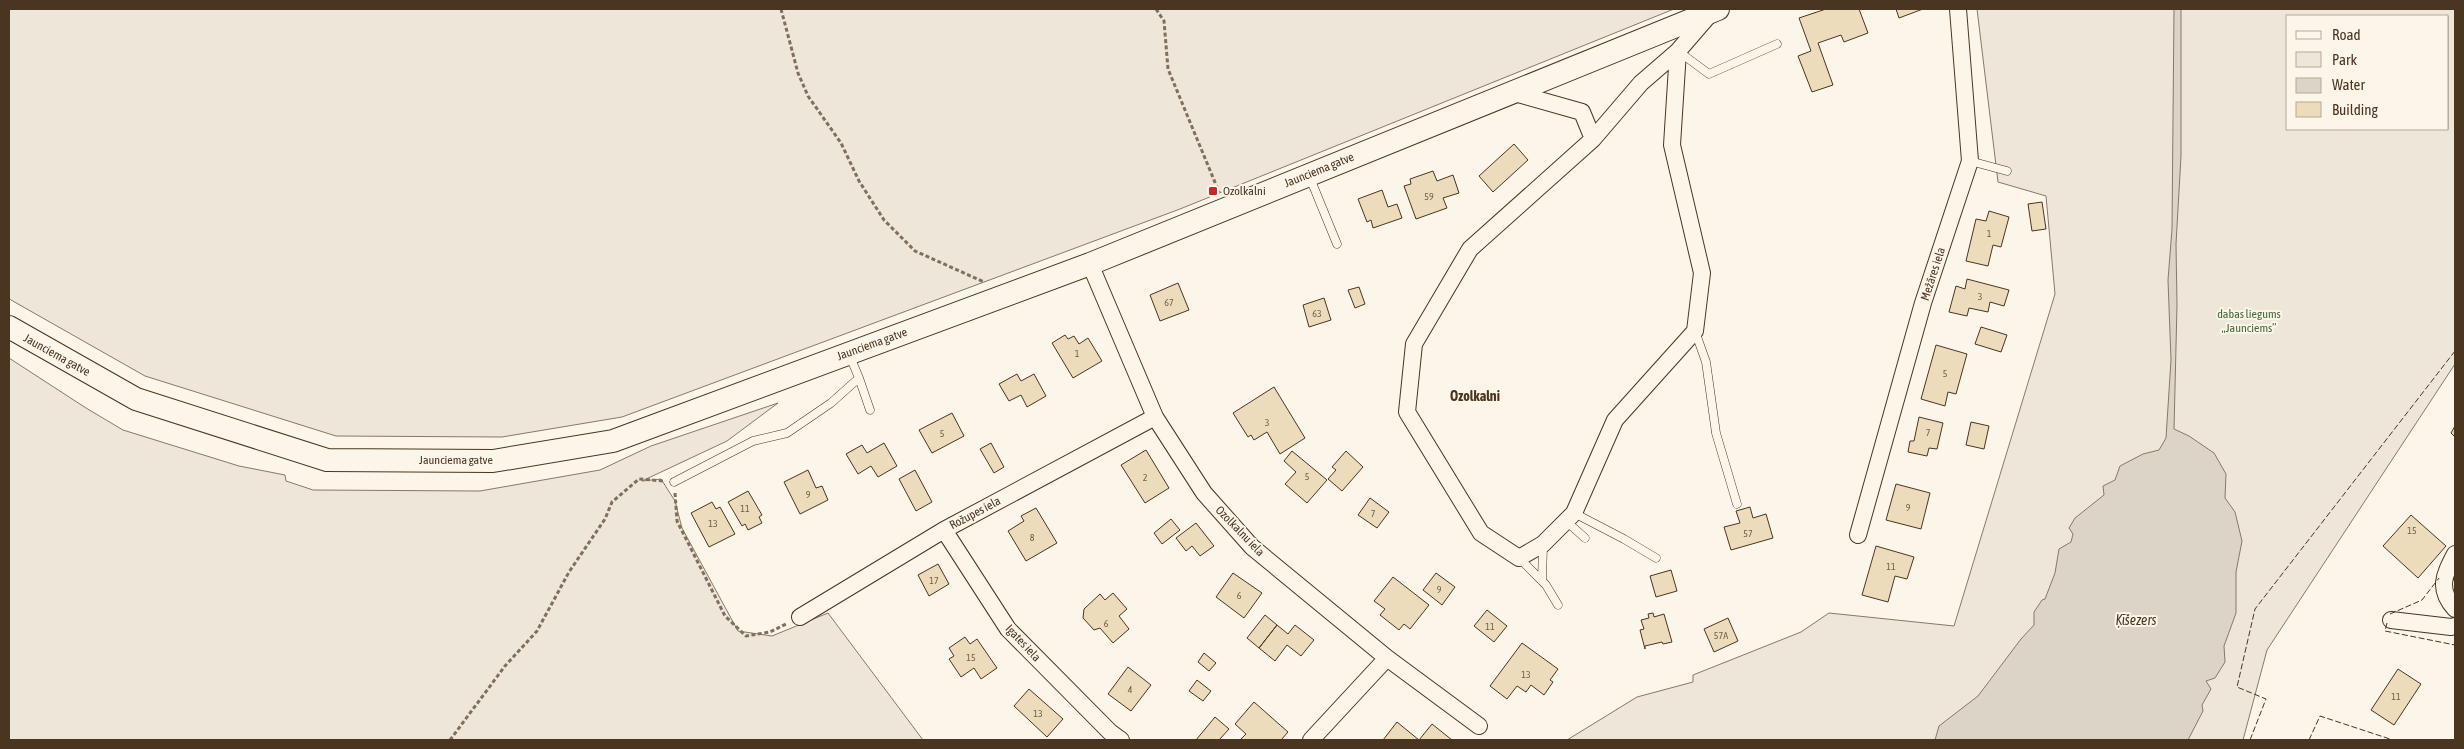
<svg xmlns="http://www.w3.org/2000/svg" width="2464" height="749" font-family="'Asap Condensed',sans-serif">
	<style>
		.green { fill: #ede6d9; stroke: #887966; fill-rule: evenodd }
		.water { fill: #dcd4c6; stroke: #887966 }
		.building { fill: #ecdcbc; stroke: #4a3520 }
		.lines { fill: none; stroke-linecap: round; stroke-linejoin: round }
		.lane-casing { stroke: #4a3520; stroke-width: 9 }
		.street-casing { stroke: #4a3520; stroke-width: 18 }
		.secondary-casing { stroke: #4a3520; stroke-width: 24 }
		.path { stroke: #7f6f5c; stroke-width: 3; stroke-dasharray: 4 2.5; stroke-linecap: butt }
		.lane { stroke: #fbf6e9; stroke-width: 8 }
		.street { stroke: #fbf6e9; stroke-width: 16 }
		.secondary { stroke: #fbf6e9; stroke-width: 22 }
		.fence { stroke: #4a3520; stroke-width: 1; stroke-dasharray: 6 2.5; stroke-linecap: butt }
		.poi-dot { fill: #c62828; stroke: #fbf6e9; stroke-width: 2 }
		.labels { text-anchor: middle; stroke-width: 4; stroke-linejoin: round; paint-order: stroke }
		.number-label { font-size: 10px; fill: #725f47 }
		.street-label { font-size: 12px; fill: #4a3520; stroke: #fbf6e9 }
		.poi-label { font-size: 12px; fill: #4a3520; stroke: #fbf6e9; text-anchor: start }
		.park-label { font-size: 12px; fill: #436837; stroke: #fbf6e9 }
		.neighbourhood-label { font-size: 14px; font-weight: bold; fill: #4a3520; stroke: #fbf6e9 }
		.water-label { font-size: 14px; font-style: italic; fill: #4a3520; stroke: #fbf6e9 }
	</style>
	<rect width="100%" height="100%" fill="#fbf6e9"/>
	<path class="green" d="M9,9H1674L1180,209L622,417L502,437L336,436L145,376L11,300L9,298Z
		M1977,9H2455V364L2267,650L2243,740H1567L1637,697L1693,682V675L1801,632L1829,613L1954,626L2055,294L2046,196L1998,182ZM2288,16H2448V129H2288Z
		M9,358L86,408L123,430L239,466L285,475L286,481L313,490L480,491L600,470L651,446L778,403L727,441L642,481L661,479L675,501L682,528L738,631L772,636L828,613L923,740H9Z"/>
	<path class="water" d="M2174,9H2181V156L2176,244L2177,305L2174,429L2189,436L2214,453L2226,474L2225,498L2235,512L2242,541L2236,572V613L2224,646L2225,662L2215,678L2206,681L2211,689L2202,705L2203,711L2188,740H1935L1939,726L1978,696L2021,639L2034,625V612L2042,600L2045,599L2055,573L2059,549L2071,542L2073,534L2069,528L2075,518L2104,495L2103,486L2115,480L2120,466L2143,454L2159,450L2166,438L2171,360L2168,280L2172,229Z"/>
	<path class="building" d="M1826,9H1859L1868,33L1844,42L1841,35L1818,43L1833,85L1812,92L1798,56L1811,51L1799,18Z
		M1896,9H1923L1899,18Z
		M1514,144L1528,160L1493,192L1479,176Z
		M1433,171L1437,181L1453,175L1459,193L1443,198L1447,208L1416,219L1404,186L1411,184L1410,179Z
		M1382,190L1388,207L1397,204L1402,218L1373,228L1371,220L1367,222L1358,199Z
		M2042,202L2046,229L2032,231L2028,204Z
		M1989,211L2009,217L2001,247L1993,245L1988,266L1966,261L1976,219L1986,221Z
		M1967,279L2009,290L2004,306L1990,302L1988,312L1969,308L1967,316L1949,312L1956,286L1965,289Z
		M1178,283L1189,310L1160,321L1150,295Z
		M1359,287L1365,304L1355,308L1348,290Z
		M1324,298L1331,320L1309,327L1303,305Z
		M1981,327L2007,335L2001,352L1975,344Z
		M1065,335L1068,339L1074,336L1079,344L1088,338L1102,361L1073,378L1052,343Z
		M1936,345L1967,354L1956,394L1948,392L1945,406L1921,399Z
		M1017,374L1021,381L1034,374L1046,396L1027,407L1021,395L1009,401L999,384Z
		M1274,387L1305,438L1280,454L1267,432L1254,440L1251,435L1248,437L1233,413Z
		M952,413L964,436L932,453L919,430Z
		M1919,417L1943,423L1937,449L1929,448L1927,456L1908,452L1910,441H1914Z
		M1971,422L1989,426L1984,449L1966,445Z
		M2455,426V437L2451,433Z
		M884,443L897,466L878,477L871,466L858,474L846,454L862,445L867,453Z
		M991,443L1004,467L994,473L980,449Z
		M1146,450L1169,488L1145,503L1121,465Z
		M1292,451L1327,480L1307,503L1285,484L1296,472L1284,461Z
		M1346,451L1363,467L1342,491L1328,479L1336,470L1332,467Z
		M808,470L816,488L822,486L828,500L800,514L784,482Z
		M915,470L932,502L916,511L899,479Z
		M1896,484L1930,493L1921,529L1886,520Z
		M748,491L762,515L759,517L762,523L748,530L745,524L742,526L728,502Z
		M1370,498L1389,512L1377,528L1358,515Z
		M712,502L716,509L720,507L735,534L709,547L691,513Z
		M1750,507L1753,518L1766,514L1773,538L1731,550L1724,527L1740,523L1736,511Z
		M1036,508L1057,543L1026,561L1008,531L1024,521L1021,516Z
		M2411,515L2446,546L2418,578L2383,546Z
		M1171,519L1180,530L1162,544L1154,533Z
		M1196,523L1214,546L1200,556L1192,546L1186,551L1176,538Z
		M1876,546L1914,557L1907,579L1895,576L1888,602L1862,595Z
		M938,564L949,584L929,596L918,575Z
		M1671,570L1677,591L1656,597L1650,576Z
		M1233,573L1262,593L1244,618L1216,597Z
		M1436,573L1455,587L1442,605L1423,590Z
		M1393,577L1429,605L1410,629L1404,624L1399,630L1380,615L1385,609L1374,601Z
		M1113,593L1127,609L1119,616L1129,629L1113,643L1100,628L1094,630L1083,618L1084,609L1100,594L1105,600Z
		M1487,610L1507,626L1494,642L1474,626Z
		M1653,613L1654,617L1664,614L1672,642L1663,644L1662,642L1645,646V649L1640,630L1644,629L1641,620L1649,618L1648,614Z
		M1265,615L1277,625L1259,648L1247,638Z
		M1728,618L1738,641L1714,652L1704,629Z
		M1277,625L1288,634L1295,625L1314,640L1301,656L1287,645L1275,661L1259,648Z
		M965,637L970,644L977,639L997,668L981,679L974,668L961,677L949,659L954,656L949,648Z
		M1522,643L1558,669L1550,680L1553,682L1544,695L1531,685L1526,692L1517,686L1507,699L1490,686Z
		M1204,653L1216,663L1209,671L1198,662Z
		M1128,667L1151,685L1131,711L1108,694Z
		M2398,669L2421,684L2394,725L2371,710Z
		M1197,680L1211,691L1203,701L1189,691Z
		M1029,689L1063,719L1047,737L1014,706Z
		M1254,702L1288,732L1281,740H1240L1246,734L1235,724Z
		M1215,717L1229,729L1219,740H1196Z
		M1397,722L1419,740L1432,724L1452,740H1383Z"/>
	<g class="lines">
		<defs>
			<path id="lane" d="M1678,51L1709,74L1777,44
				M1970,161L2007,171
				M1310,178L1337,244
				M1695,331L1706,362L1716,433L1737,504
				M859,378L870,410
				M674,482L753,441L787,433L831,403L859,378L849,354
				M1574,513L1624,539L1656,558
				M1566,521L1585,538
				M1519,558L1546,585L1558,605
				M1542,581L1543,545"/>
			<path id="street" d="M1511,92L1582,112L1593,139L1470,249L1414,344L1407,412L1481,533L1519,558L1543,544L1574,513L1615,420L1695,331L1702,273L1672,145L1678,51L1710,14
				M1593,139L1641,83L1678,51
				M1090,264L1155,417L1204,493L1252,547L1387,658L1479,726
				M944,530L1008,629L1110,732L1121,740
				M1858,535L1923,303L1970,161L1958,9
				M2455,554C2444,575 2437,589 2455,609
				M800,617L944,530L1155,417
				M2391,620L2451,627L2455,626
				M1311,740L1387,658"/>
			<path id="secondary" d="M9,327L136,399L327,460L493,461L613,441L1090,264L1718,9"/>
		</defs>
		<use href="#lane" class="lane-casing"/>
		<use href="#street" class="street-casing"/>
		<use href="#secondary" class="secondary-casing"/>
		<path class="path" d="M781,9L798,73L808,96L841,143L859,181L884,220L915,251L984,282
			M1156,9L1164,21L1168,69L1219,192
			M675,493L677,521L725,616L746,636L770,632L786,624
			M450,740L505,666L537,631L569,572L605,519L612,502L639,479L664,481"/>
		<use href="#lane" class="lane"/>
		<use href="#street" class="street"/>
		<use href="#secondary" class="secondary"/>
		<path class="fence" d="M2455,575L2453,580L2455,581
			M2390,614L2422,600L2439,578
			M2387,623L2385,631L2455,645
			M2250,740L2266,699L2237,687L2255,609L2455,351
			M2309,740L2320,716L2393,740"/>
	</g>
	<rect class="poi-dot" x="1208" y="186" width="10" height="10" rx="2.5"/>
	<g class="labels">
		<g class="number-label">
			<text x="1429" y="200">59</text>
			<text x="1989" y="237">1</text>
			<text x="1980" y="300">3</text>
			<text x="1169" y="306">67</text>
			<text x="1317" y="317">63</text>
			<text x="1077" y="357">1</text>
			<text x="1945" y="377">5</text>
			<text x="1267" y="426">3</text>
			<text x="1928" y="436">7</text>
			<text x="942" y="437">5</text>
			<text x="1307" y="480">5</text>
			<text x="1145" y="481">2</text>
			<text x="808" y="498">9</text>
			<text x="1908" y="511">9</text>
			<text x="745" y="512">11</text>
			<text x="1373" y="517">7</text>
			<text x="713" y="527">13</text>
			<text x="2412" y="534">15</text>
			<text x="1748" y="537">57</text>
			<text x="1032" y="541">8</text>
			<text x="1891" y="570">11</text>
			<text x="934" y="584">17</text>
			<text x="1439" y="593">9</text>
			<text x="1239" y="599">6</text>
			<text x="1106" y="627">6</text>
			<text x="1490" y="630">11</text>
			<text x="1721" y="639">57A</text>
			<text x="971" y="661">15</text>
			<text x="1526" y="678">13</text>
			<text x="1130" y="693">4</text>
			<text x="2396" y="700">11</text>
			<text x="1038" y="717">13</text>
		</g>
		<g class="street-label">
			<text transform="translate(1319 170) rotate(-22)" y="4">Jaunciema gatve</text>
			<text transform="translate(1933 274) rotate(-72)" y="4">Mežāres iela</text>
			<text transform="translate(872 344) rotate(-20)" y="4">Jaunciema gatve</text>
			<text transform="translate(57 355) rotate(29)" y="4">Jaunciema gatve</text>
			<text x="456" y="464">Jaunciema gatve</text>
			<text transform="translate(975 513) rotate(-28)" y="4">Rožupes iela</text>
			<text transform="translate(1240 531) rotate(46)" y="4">Ozolkalnu iela</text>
			<text transform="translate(1023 643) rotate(47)" y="4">Igates iela</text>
		</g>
		<g class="poi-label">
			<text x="1223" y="195">Ozolkalni</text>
		</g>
		<g class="park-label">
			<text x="2249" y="318">dabas liegums<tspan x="2249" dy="14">„Jaunciems”</tspan></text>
		</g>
		<g class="neighbourhood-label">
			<text x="1475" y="401">Ozolkalni</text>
		</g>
		<g class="water-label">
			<text x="2136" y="625">Ķīšezers</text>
		</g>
	</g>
	<rect width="2464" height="749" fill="none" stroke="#4a3520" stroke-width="20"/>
	<rect x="2286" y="15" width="162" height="115" fill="#fbf6e9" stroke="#b4a999"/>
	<rect x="2296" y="31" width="25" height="8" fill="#fbf6e9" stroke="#b4a999"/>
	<text x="2332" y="40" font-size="15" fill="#4a3520">Road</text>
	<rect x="2296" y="52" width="25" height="15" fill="#ede6d9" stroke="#b4a999"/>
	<text x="2332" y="65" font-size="15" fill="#4a3520">Park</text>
	<rect x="2296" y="78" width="25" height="15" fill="#dcd4c6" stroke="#b4a999"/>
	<text x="2332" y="90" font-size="15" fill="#4a3520">Water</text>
	<rect x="2296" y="102" width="25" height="15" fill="#ecdcbc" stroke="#b4a999"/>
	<text x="2332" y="115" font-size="15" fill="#4a3520">Building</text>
</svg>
